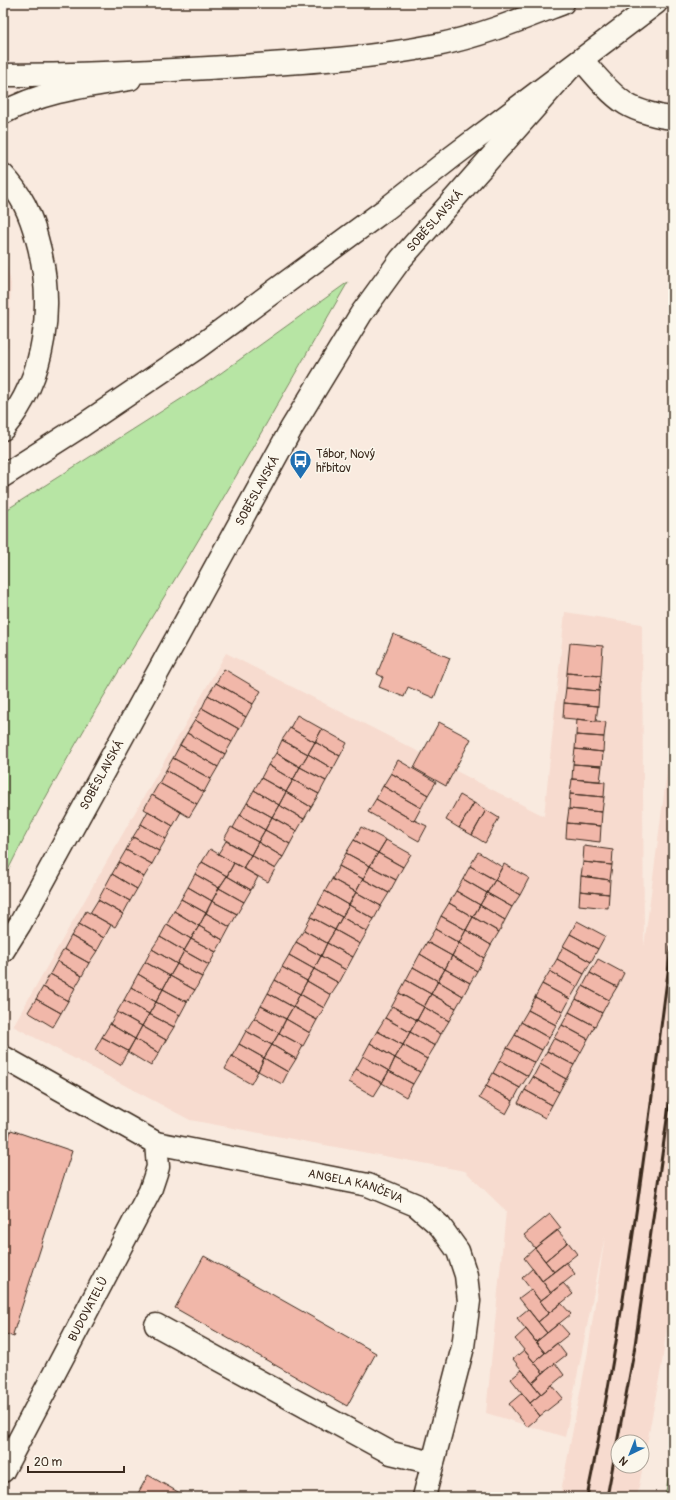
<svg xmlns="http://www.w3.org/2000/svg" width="676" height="1500" font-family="Pangolin,sans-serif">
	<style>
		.built { fill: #f7dbcf; fill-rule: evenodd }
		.green { fill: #b7e5a4; stroke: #798861 }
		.building { fill: #f1b7a9; stroke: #3b2a1e }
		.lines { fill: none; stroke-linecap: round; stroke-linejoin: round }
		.minor-casing { stroke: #3b2a1e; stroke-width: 25 }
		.major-casing { stroke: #3b2a1e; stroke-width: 25 }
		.minor { stroke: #fbf7ec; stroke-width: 22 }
		.major { stroke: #fbf7ec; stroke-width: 22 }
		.rail { stroke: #3b2a1e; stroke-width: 3 }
		.labels { text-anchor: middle; stroke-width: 3; stroke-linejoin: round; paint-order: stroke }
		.street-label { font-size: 12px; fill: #3b2a1e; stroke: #fbf7ec }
		.poi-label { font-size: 12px; fill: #3b2a1e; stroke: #fbf7ec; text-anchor: start }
	</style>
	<rect width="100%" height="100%" fill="#f9eadf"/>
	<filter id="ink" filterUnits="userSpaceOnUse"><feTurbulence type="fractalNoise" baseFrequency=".025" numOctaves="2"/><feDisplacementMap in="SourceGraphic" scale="8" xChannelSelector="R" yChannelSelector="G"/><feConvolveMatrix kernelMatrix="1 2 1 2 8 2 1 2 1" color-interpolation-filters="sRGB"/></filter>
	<g filter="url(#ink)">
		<path class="built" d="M3,245L11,284L8,347L3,351Z
			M565,612L642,624L644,946L673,726V1285L662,1363L637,1497H560L588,1351L605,1236L565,1437L486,1413L506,1211L465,1171L190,1120L13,1026L226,653L544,816ZM618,1442H642V1466H618Z"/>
		<path class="green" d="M348,282C294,375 241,469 186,561C122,666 57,769 3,880V512L214,378Z
			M673,1451V1497H665Z"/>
		<path class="building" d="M393,634L450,658L434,698L408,687L404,697L379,687L383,677L377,674Z
			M570,643L603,646L601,676L567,673Z
			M224,669L261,691L253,704L216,683Z
			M567,673L601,676L599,691L566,688Z
			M216,683L253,704L246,717L208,695Z
			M566,688L599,691L598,706L564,703Z
			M208,695L246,717L239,729L202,708Z
			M564,703L598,706L596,721L563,718Z
			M202,708L239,729L232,742L195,720Z
			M297,715L322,729L315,742L290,728Z
			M577,719L606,722L604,737L576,735Z
			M195,720L232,742L225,754L187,733Z
			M439,722L471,739L446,786L414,768Z
			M290,728L315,742L308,754L282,740Z
			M322,729L347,743L340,756L315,742Z
			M187,733L225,754L218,767L180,745Z
			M576,735L604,737L603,752L575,749Z
			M282,740L308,754L300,767L276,753Z
			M315,742L340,756L333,769L308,754Z
			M180,745L218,767L211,779L173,758Z
			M575,749L603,752L602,766L573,764Z
			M276,753L300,767L293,780L268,765Z
			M308,754L333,769L326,781L300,767Z
			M173,758L211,779L204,792L166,770Z
			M398,760L436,782L428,795L391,773Z
			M573,764L602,766L600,781L572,779Z
			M268,765L293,780L286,792L261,778Z
			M300,767L326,781L319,794L293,780Z
			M166,770L204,792L197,804L159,783Z
			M391,773L428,795L421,808L383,786Z
			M261,778L286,792L279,805L254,790Z
			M572,779L605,782L604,797L570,794Z
			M293,780L319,794L311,807L286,792Z
			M159,783L197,804L189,817L152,795Z
			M383,786L421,808L414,821L376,799Z
			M254,790L279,805L272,817L247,803Z
			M286,792L311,807L304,819L279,805Z
			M570,794L604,797L602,812L569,809Z
			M152,795L181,812L173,826L144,809Z
			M460,795L474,803L459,828L446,820Z
			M376,799L414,821V820L427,826L419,841L368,812Z
			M247,803L272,817L265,830L240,815Z
			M474,803L486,810L472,835L459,828Z
			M279,805L304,819L297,831L272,817Z
			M569,809L602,812L601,826L567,823Z
			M486,810L499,818L485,843L472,835Z
			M148,811L173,826L166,839L141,824Z
			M240,815L265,830L258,842L233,828Z
			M272,817L297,831L290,844L265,830Z
			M567,823L601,826L600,842L566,838Z
			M141,824L166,839L159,851L133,837Z
			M231,827L258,842L251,855L224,839Z
			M361,827L386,840L378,853L354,840Z
			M265,830L290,844L283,857L258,842Z
			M133,837L159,851L152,864L126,850Z
			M354,840L378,853L370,866L346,853Z
			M386,840L411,854L403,867L378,853Z
			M226,841L251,855L243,868L218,854Z
			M258,842L283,857L275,869L251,855Z
			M584,846L613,850L612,865L583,862Z
			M210,849L234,863L227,876L202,862Z
			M126,850L152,864L144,877L119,862Z
			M478,852L502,867L495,880L470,866Z
			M346,853L370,866L363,879L339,866Z
			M378,853L403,867L396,880L370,866Z
			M251,855L275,869L268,882L243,868Z
			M119,862L144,877L137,889L112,874Z
			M202,862L227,876L219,888L195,874Z
			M583,862L612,865L610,880L581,876Z
			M234,863L258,877L251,890L227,876Z
			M504,864L529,878L520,895L495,880Z
			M339,866L363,879L356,892L332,879Z
			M370,866L396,880L389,893L363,879Z
			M470,866L495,880L487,893L463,879Z
			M112,874L137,889L130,901L105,887Z
			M195,874L219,888L212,901L188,887Z
			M227,876L251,890L244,902L219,888Z
			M581,876L610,880L609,894L580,891Z
			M332,879L356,892L349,905L325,891Z
			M363,879L389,893L381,906L356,892Z
			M463,879L487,893L480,905L456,891Z
			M495,880L520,895L512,907L487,893Z
			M105,887L130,901L123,914L98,900Z
			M188,887L212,901L206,913L181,899Z
			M219,888L244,902L237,914L212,901Z
			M325,891L349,905L342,917L318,904Z
			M456,891L480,905L473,917L449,903Z
			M580,891L609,894L608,908L579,905Z
			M356,892L381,906L374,919L349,905Z
			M487,893L512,907L505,920L480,905Z
			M181,899L206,913L199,926L174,911Z
			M98,900L123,914L115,927L90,913Z
			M212,901L237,914L230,927L206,913Z
			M449,903L473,917L466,930L441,916Z
			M318,904L342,917L335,930L311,917Z
			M349,905L374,919L367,932L342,917Z
			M480,905L505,920L499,932L473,917Z
			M86,911L111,925L104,938L79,924Z
			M174,911L199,926L191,939L167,924Z
			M206,913L230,927L223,940L199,926Z
			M441,916L466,930L459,943L435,929Z
			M311,917L335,930L327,943L304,930Z
			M342,917L367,932L360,944L335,930Z
			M473,917L499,932L491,945L466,930Z
			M577,921L605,936L598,949L570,934Z
			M79,924L104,938L97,951L71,936Z
			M167,924L191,939L184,951L160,937Z
			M199,926L223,940L216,952L191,939Z
			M435,929L459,943L452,956L427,942Z
			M304,930L327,943L321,956L296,942Z
			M335,930L360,944L353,957L327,943Z
			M466,930L491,945L484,958L459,943Z
			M570,934L598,949L591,962L563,946Z
			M71,936L97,951L89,963L64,949Z
			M160,937L184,951L177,964L152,949Z
			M191,939L216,952L209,965L184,951Z
			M296,942L321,956L314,969L289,955Z
			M427,942L452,956L445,969L420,954Z
			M327,943L353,957L346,970L321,956Z
			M459,943L484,958L477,971L452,956Z
			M563,946L591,962L584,974L557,959Z
			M64,949L89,963L82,976L57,961Z
			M152,949L177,964L170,976L145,962Z
			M184,951L209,965L202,977L177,964Z
			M420,954L445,969L438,981L413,967Z
			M289,955L314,969L307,981L282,967Z
			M321,956L346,970L339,983L314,969Z
			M452,956L477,971L470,983L445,969Z
			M557,959L584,974L577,987L550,971Z
			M598,959L624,973L617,987L590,973Z
			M57,961L82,976L75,988L50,974Z
			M145,962L170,976L163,989L138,974Z
			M177,964L202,977L195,990L170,976Z
			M282,967L307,981L300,994L275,980Z
			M413,967L438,981L431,994L406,980Z
			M314,969L339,983L331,995L307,981Z
			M445,969L470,983L463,996L438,981Z
			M550,971L577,987L570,999L542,984Z
			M590,973L617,987L609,1000L583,986Z
			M50,974L75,988L68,1001L43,987Z
			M138,974L163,989L156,1002L131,987Z
			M170,976L195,990L187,1002L163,989Z
			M275,980L300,994L293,1007L268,993Z
			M406,980L431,994L424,1007L399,993Z
			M307,981L331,995L324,1008L300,994Z
			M438,981L463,996L456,1008L431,994Z
			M542,984L570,999L563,1012L535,997Z
			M583,986L609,1000L602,1013L576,999Z
			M43,987L68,1001L61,1013L36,999Z
			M131,987L156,1002L149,1014L124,1000Z
			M163,989L187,1002L180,1015L156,1002Z
			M268,993L293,1007L286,1019L261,1006Z
			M399,993L424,1007L417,1020L392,1006Z
			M300,994L324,1008L317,1020L293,1007Z
			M431,994L456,1008L449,1021L424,1007Z
			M535,997L563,1012L556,1025L528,1010Z
			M36,999L61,1013L53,1027L28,1012Z
			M576,999L602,1013L595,1026L569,1012Z
			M124,1000L149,1014L142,1026L117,1012Z
			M156,1002L180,1015L174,1027L149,1014Z
			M261,1006L286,1019L279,1033L254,1018Z
			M392,1006L417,1020L410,1032L385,1018Z
			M293,1007L317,1020L310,1033L286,1019Z
			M424,1007L449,1021L441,1034L417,1020Z
			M528,1010L556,1025L549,1038L521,1022Z
			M117,1012L142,1026L135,1039L110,1024Z
			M569,1012L595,1026L588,1039L562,1025Z
			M149,1014L174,1027L166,1040L142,1026Z
			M254,1018L279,1033L272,1045L246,1031Z
			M385,1018L410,1032L403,1045L377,1031Z
			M286,1019L310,1033L303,1046L279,1033Z
			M417,1020L441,1034L435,1046L410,1032Z
			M521,1022L549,1038L542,1050L515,1035Z
			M110,1024L135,1039L128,1051L102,1037Z
			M562,1025L588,1039L581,1052L554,1038Z
			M142,1026L166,1040L159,1053L135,1039Z
			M246,1031L272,1045L264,1058L239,1044Z
			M377,1031L403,1045L395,1058L370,1043Z
			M410,1032L435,1046L427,1059L403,1045Z
			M279,1033L303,1046L296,1059L272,1045Z
			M515,1035L542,1050L535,1063L507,1048Z
			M102,1037L128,1051L120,1065L95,1050Z
			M554,1038L581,1052L574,1065L547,1051Z
			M135,1039L159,1053L151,1066L128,1052Z
			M370,1043L395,1058L389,1071L363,1056Z
			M239,1044L264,1058L258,1071L232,1056Z
			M272,1045L296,1059L288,1072L264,1058Z
			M403,1045L427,1059L420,1072L395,1058Z
			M507,1048L535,1063L528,1076L500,1060Z
			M547,1051L574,1065L566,1079L540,1064Z
			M232,1056L258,1071L251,1084L225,1069Z
			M363,1056L389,1071L382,1083L356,1069Z
			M264,1058L288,1072L282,1084L258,1071Z
			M395,1058L420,1072L413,1084L389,1071Z
			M500,1060L528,1076L520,1088L493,1073Z
			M540,1064L566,1079L559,1092L533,1077Z
			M356,1069L382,1083L374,1096L349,1082Z
			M389,1071L413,1084L406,1097L382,1083Z
			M493,1073L520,1088L513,1101L486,1086Z
			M533,1077L559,1092L552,1105L525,1090Z
			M486,1086L513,1101L506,1114L479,1098Z
			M525,1090L552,1105L545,1118L518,1103Z
			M11,1130L72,1151L13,1334L15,1335L14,1337L3,1333V1157Z
			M550,1214L561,1228L535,1248L524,1235Z
			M557,1230L568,1242L545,1261L535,1248Z
			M568,1242L577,1254L554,1272L545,1261Z
			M535,1248L554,1272L542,1281L524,1258Z
			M204,1256L376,1353L347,1406L175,1308Z
			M566,1262L575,1274L551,1293L542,1281Z
			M533,1268L551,1293L540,1301L522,1278Z
			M563,1283L573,1294L549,1313L540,1301Z
			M531,1289L549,1313L538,1322L519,1298Z
			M561,1303L571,1314L547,1333L538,1322Z
			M528,1309L547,1333L536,1342L517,1318Z
			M559,1323L569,1334L545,1353L536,1342Z
			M526,1329L545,1353L534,1362L515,1339Z
			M557,1343L566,1355L543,1373L534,1362Z
			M524,1350L543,1373L532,1383L513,1359Z
			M555,1363L564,1375L541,1394L532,1383Z
			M522,1370L541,1394L530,1403L511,1379Z
			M552,1385L563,1398L540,1416L530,1403Z
			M522,1393L540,1416L527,1427L509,1404Z
			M148,1475L187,1497H136Z"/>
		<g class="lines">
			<defs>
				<g id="minor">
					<path d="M582,60C594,74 610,94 626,104C637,111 660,117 673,118"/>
					<path d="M3,113C42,91 87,86 130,79"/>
					<path id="s1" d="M3,1057L156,1143L368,1185L416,1205L440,1226L458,1251L466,1275L469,1301L463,1347L424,1497"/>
					<path d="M156,1325L391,1453L433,1463"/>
					<path id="s2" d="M3,1471L150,1191L158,1167L156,1143"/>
				</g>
				<g id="major">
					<path d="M3,75C83,75 162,71 242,66C307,62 373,58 437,45C481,36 522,19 563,3"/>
					<path d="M3,175C22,195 30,213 37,239C55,303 47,377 3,429"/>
					<path d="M3,476L83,425L197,348L386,209L452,157L656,3"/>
					<path id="s3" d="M3,951L20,924L291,429L361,314L401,259L568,70"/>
				</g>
			</defs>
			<use href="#minor" class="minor-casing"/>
			<use href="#major" class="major-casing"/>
			<use href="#minor" class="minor"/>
			<use href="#major" class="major"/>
			<path class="rail" d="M587,1497C626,1311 649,1121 673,933
				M607,1497L634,1352L673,1077"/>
		</g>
	</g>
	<defs>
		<symbol id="bus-pin" viewBox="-11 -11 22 30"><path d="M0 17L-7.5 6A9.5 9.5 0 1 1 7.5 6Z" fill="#1f6fb2" stroke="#fbf7ec"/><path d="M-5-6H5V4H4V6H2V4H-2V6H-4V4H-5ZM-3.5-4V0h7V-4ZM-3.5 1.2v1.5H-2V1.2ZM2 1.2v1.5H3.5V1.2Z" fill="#fff"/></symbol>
	</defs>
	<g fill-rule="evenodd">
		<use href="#bus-pin" x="288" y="448" width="25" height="34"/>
	</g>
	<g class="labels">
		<g class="street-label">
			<text dy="4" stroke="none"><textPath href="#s3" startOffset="850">SOBĚSLAVSKÁ</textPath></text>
			<text dy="4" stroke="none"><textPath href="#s3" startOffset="526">SOBĚSLAVSKÁ</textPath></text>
			<text dy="4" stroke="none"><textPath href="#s3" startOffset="202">SOBĚSLAVSKÁ</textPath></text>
			<text dy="4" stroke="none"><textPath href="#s1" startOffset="380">ANGELA KANČEVA</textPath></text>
			<text dy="4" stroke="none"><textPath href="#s2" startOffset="183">BUDOVATELŮ</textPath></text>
		</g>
		<g class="poi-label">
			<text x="316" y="458">Tábor, Nový<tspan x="316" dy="14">hřbitov</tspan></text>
		</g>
	</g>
	<rect width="676" height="1500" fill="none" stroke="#fbf7ec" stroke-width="16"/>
	<rect x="8" y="8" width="660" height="1484" fill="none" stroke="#3b2a1e" stroke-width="1.5" filter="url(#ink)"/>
	<g transform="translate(630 1454) rotate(223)"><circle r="19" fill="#fbf7ec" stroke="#aea59a"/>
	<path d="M0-3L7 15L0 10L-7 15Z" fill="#1f6fb2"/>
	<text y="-6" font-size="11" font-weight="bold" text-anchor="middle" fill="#3b2a1e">N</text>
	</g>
	<path d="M28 1466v6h96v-6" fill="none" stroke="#3b2a1e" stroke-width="2"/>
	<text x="34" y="1466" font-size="12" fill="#3b2a1e" stroke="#fbf7ec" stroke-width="3" paint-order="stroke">20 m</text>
</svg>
